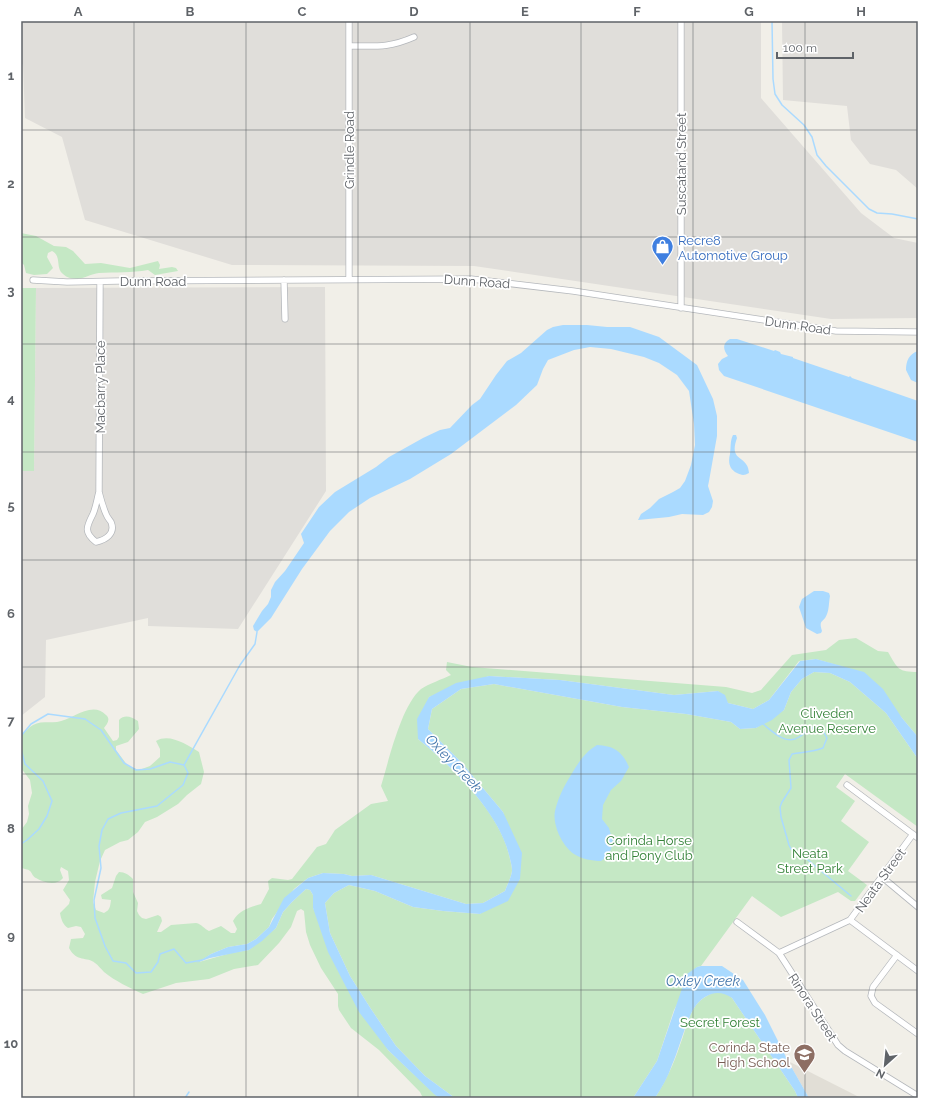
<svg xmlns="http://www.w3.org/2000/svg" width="939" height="1119" font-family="Raleway,sans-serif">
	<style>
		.industrial { fill: #e0deda }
		.education { fill: #e1ded6 }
		.green { fill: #c5e8c5 }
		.water { fill: #aadaff }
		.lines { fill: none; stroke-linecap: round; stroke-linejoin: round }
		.stream { stroke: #aadaff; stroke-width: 1.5 }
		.minor-casing { stroke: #b5b8bc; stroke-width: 7 }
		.minor { stroke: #fff; stroke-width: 5.5 }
		.grid { fill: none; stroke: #5f6368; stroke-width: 1; stroke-opacity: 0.55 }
		.labels { text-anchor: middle; stroke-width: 3.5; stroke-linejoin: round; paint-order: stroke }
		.street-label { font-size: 13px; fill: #5f6368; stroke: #fff }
		.shop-label { font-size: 13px; fill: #366cbe; stroke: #fff; text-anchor: start }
		.park-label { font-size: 13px; fill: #348238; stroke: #fff }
		.education-label { font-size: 13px; fill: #785e54; stroke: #fff; text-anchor: end }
		.water-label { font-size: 14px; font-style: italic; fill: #4174aa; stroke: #fff }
		.neatline { fill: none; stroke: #5f6368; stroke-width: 1.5 }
		.grid-label { font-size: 13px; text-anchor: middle; font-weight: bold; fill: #5f6368 }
	</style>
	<rect width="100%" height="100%" fill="#f1efe8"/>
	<path class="industrial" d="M21,21H761V98L861,213L894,238L918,243V318L831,319L474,266L232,265L85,220L62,137L25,118L23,65L21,63Z
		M782,21H918V189L896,170L870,164L851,140L847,106L783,100Z
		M325,287L326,491L238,629L148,626V618L46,640L45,697L21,716V471H34L36,288Z"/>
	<path class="education" d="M788,1061L861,1098H809Z"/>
	<path class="green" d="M21,233L36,236L54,246L66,247L73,251L85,264L101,263L130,268L158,261L160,265L159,269L172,267L176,268L178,271L155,275L148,270C132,273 115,272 99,273C91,274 85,278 78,279C72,279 67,278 63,274C55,268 62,256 52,251L48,253L47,257L53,268L47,274L34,275L26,273L24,265L21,262Z
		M21,288H36L34,471H21Z
		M856,638L878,651L888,652C898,669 898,672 918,672V737L864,673L816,659L799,661L769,700L753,709L728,703L718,691L674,695L560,680L489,676L429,697L418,739C453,768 501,813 510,859C511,863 512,867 512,871C511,878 507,885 505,891L483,903L466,904L371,875L352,876L344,874L323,873L308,878L294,889L272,919L269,927L256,939L247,944L228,947L211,954L199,962L231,953L249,950L276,928L283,912L292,902L306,889L310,890L313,895V908L388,1050L439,1098H423L420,1092L379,1050L351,1028L339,1010L338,1006V994L321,968L310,945L306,932L304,911L301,909L297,911L291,927L279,943L258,965L234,969L209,979L176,983L143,994C130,988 115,981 104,972C101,969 98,965 95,963C87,956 77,963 69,948L71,939L83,938L85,934L81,927L76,926L68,928C63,925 61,919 60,913L69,904L70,900L63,890L69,880L68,871L61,867L60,870L63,878C57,886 44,883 36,878C33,877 32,873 30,871C28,869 24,869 21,868V830L27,822L29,814L28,806L32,793L30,780L21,768V735C25,732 29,727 33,725C40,721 49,723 57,722C72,720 92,700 106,715C111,719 107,724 104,728L113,741L117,740L119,737V720C125,714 131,717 138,721L139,729L128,742L116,746V750L128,766L139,770L150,766L160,757V749L156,741C170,733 187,745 199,752L204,772L201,784L187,795L178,804L157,817L145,822L138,832L128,840L120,842L105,850L100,861L95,882L93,902L96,910L104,913C110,910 110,907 111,900L102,899L101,895L112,888L116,876L119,872C125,872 129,875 133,879V892L138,903L137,911L139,915L142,918L146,919L158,915L161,917L162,921L157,932H161L171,925L196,923C202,924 204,929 209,931L221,926L231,933H235L237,929L233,921C239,910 250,907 261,904L269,889L268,881L272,878L288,880L292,879L317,847L326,844L335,830L371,804L388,801L381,786C389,760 401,706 421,689C428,684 443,679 451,675L446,670L447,662L472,667L726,687L752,693L761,690L792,655L826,650L839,640Z
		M814,672L830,673L850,682L886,713L918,759V827L845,774L836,787L855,801L841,821L869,842L848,871L867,885L855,901H851L838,892L781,917L752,896L701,966L697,967L674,1010L657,1061L633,1098H455L425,1076L396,1046L371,1009L350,976L330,933L325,903L334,893L349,885L375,891L413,907L443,911L480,914L520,879L503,812L462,763L428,729L432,709L461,689L494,684L622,707L686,714L731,722L740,729L756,728L784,710L791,692L802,679Z
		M717,992L726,993L732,998L795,1091L798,1098H655C665,1082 674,1064 680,1045C685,1032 688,1016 696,1005C701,999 710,993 717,992Z"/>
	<path class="water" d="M563,325H587L607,327H630L659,337L697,365L713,399L717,416V436L709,481L708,486L713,501L712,507L709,512L703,515L682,514L669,517L638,520L641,514L650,508L659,499L673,492L680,488L685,481L691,465L695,445L694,424L689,391L677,375L659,363L644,357L611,349L590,347L574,350L548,360L543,369L537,385L516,405L451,454L410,479L370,498L349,512L330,531L302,569L271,618L257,632L254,630L253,626L262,611L268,604L271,597V590L275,582L285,571L304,543L301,534L319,507L335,492L376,467L389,457L423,438L440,430L450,428L472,405L480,399L496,375L507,361L521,353L547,330L553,327Z
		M730,339H737L774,351L775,350L780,352L781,354L793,357V358L849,377L850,376L852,378L918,401V442L724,376L719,370L718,364L722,359L728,356C723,350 722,343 730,339Z
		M918,351V383L911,380L906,370C906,361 909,354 918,351Z
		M733,435H736L737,438C728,463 748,454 749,473C744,476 741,475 737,473C729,469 728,462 730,454C731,447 730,441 733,435Z
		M814,591H823L829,593L830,596C829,601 829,610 827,614C824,623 818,619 822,631L821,633L817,634L806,628L799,607L802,599Z
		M816,659L864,672L883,689L902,718L918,737V759L886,713L850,682L830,673L814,672L802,679L791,692L784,710L772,720L756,728L740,729L731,722L686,714L622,707L494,684L461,689L432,709L428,729L462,763L503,812L522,853L520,879L508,901L480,914L443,911L413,907L375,891L349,885L334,893L325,903L330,933L350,976L371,1009L396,1046L425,1076L455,1098H439L434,1094L388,1050L359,1012L328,952L313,908V895L310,890L306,889L292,902L283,912L276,928L262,941L249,950L210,958L196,963L211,954L228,947L247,944L256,939L269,927L284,898L308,878L323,873L344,874L352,876L371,875L466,904L483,903L505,891C507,885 511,878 512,871C512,867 511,863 510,859C501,814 453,767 418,739L417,719L429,697L456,683L489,676L560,680L674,695L718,691L725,695L728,703L753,709L769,700L800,661Z
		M597,745C614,746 622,751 629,767L621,781L611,790L603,805L602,819L609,828L613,842L609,855L601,861C592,861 582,859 574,854C563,847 552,825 555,811C558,798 564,786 571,775C578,763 585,752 597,745Z
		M701,966H722L743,980L765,1015L788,1061L809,1098H798L795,1091L732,998C719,989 707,993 697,1004C687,1016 679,1050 672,1065C668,1077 662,1087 655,1098H633L657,1061L687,974L697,967Z"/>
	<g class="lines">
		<path class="stream" d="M772,21L773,79L775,94L782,105L804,125L812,137L817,155L826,166L869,209L877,213L892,214L918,219
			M763,724C772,731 786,746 799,737C805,733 808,730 814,727L823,731L827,738L823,748C813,752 803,752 792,754L789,760L791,788L782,802L780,807L781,817L789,845L791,849L798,853
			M21,736L31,724L48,714L85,719L101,730L124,763L136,770L150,769L170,762L184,765L188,773L183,785L157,806L121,813L108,819L102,830L99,846L101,868L94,900L95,918L105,946L113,961L126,963L136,973L151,972L158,962L160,954L174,949L186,963L202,960
			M21,749L25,764L43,781L52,801L47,816L39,829L27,840L21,844
			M184,765L240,665L255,644L257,632
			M802,855L851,896
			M185,1098L189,1092"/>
		<defs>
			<path id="minor" d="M681,21V308
				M349,46C376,46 389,48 414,37
				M349,279V21
				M33,280L67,282L119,281L471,279L573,291L836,331L918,332
				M284,280L285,319
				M99,492C97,499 96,507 93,514C87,526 83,532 96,542C105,540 116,534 111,522C109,519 107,517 106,514C103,507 101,500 99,492L100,282
				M847,785L918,838
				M882,877L918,907
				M850,920L918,971
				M737,922L779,953L838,1045L845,1051L918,1096
				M779,953L850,920L913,834
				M897,955L873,987L871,996L875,1003L918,1034"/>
		</defs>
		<use href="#minor" class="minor-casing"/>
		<use href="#minor" class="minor"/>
	</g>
	<path class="grid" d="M134,21V1098M246,21V1098M358,21V1098M470,21V1098M581,21V1098M693,21V1098M805,21V1098M21,130H918M21,237H918M21,344H918M21,452H918M21,560H918M21,667H918M21,774H918M21,882H918M21,990H918"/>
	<defs>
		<symbol id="shop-pin" viewBox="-11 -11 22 30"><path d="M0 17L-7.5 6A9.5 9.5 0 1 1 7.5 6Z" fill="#3f7fe0" stroke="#fff"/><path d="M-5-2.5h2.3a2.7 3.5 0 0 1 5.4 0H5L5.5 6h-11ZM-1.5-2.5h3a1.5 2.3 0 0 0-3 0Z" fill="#fff"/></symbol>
		<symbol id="school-pin" viewBox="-11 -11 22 30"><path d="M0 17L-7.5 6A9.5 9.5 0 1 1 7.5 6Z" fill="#8d6e63" stroke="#fff"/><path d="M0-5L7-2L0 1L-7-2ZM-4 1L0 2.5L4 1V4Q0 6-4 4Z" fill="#fff"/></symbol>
	</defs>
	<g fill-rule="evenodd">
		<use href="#shop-pin" x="650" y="234" width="25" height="34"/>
		<use href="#school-pin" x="792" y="1042" width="25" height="34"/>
	</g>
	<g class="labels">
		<g class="street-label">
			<text transform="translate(349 150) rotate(-90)" y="5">Grindle Road</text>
			<text transform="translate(681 164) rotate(-90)" y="5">Suscatand Street</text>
			<text x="153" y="286">Dunn Road</text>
			<text transform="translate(477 281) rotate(4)" y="5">Dunn Road</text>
			<text transform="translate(798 325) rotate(8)" y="5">Dunn Road</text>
			<text transform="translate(100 387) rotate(-90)" y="5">Macbarry Place</text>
			<text transform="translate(880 880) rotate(-54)" y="5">Neata Street</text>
			<text transform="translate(813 1007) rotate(57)" y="5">Rinora Street</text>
		</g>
		<g class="shop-label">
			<text x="678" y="245">Recre8<tspan x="678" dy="15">Automotive Group</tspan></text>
		</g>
		<g class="park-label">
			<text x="827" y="718">Cliveden<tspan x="827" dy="15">Avenue Reserve</tspan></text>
			<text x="649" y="845">Corinda Horse<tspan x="649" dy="15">and Pony Club</tspan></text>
			<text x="810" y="858">Neata<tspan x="810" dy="15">Street Park</tspan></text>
			<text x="720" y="1027">Secret Forest</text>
		</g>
		<g class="education-label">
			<text x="790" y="1052">Corinda State<tspan x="790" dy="15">High School</tspan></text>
		</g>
		<g class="water-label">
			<text transform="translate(454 763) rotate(46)" y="5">Oxley Creek</text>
			<text x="703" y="986">Oxley Creek</text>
		</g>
	</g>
	<rect width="939" height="1119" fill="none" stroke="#ffffff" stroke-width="44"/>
	<g transform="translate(885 1065) rotate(207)" stroke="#ffffff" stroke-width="3" paint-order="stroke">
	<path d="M0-3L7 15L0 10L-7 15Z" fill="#5f6368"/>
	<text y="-6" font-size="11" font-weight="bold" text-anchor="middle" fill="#5f6368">N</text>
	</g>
	<path d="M777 52v6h76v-6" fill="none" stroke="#5f6368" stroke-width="2"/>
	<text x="783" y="52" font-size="12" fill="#5f6368" stroke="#ffffff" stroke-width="3" paint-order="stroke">100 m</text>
	<rect x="22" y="22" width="895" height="1075" class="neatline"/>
	<g class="grid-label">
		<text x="78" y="16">A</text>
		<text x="190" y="16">B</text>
		<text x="302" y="16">C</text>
		<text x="414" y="16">D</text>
		<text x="525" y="16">E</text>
		<text x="637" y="16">F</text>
		<text x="749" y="16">G</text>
		<text x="861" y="16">H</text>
		<text x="11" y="80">1</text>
		<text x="11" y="188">2</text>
		<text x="11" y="295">3</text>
		<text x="11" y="403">4</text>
		<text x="11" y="510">5</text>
		<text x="11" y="618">6</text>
		<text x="11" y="725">7</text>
		<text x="11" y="833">8</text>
		<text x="11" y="940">9</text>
		<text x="11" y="1048">10</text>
	</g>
</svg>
